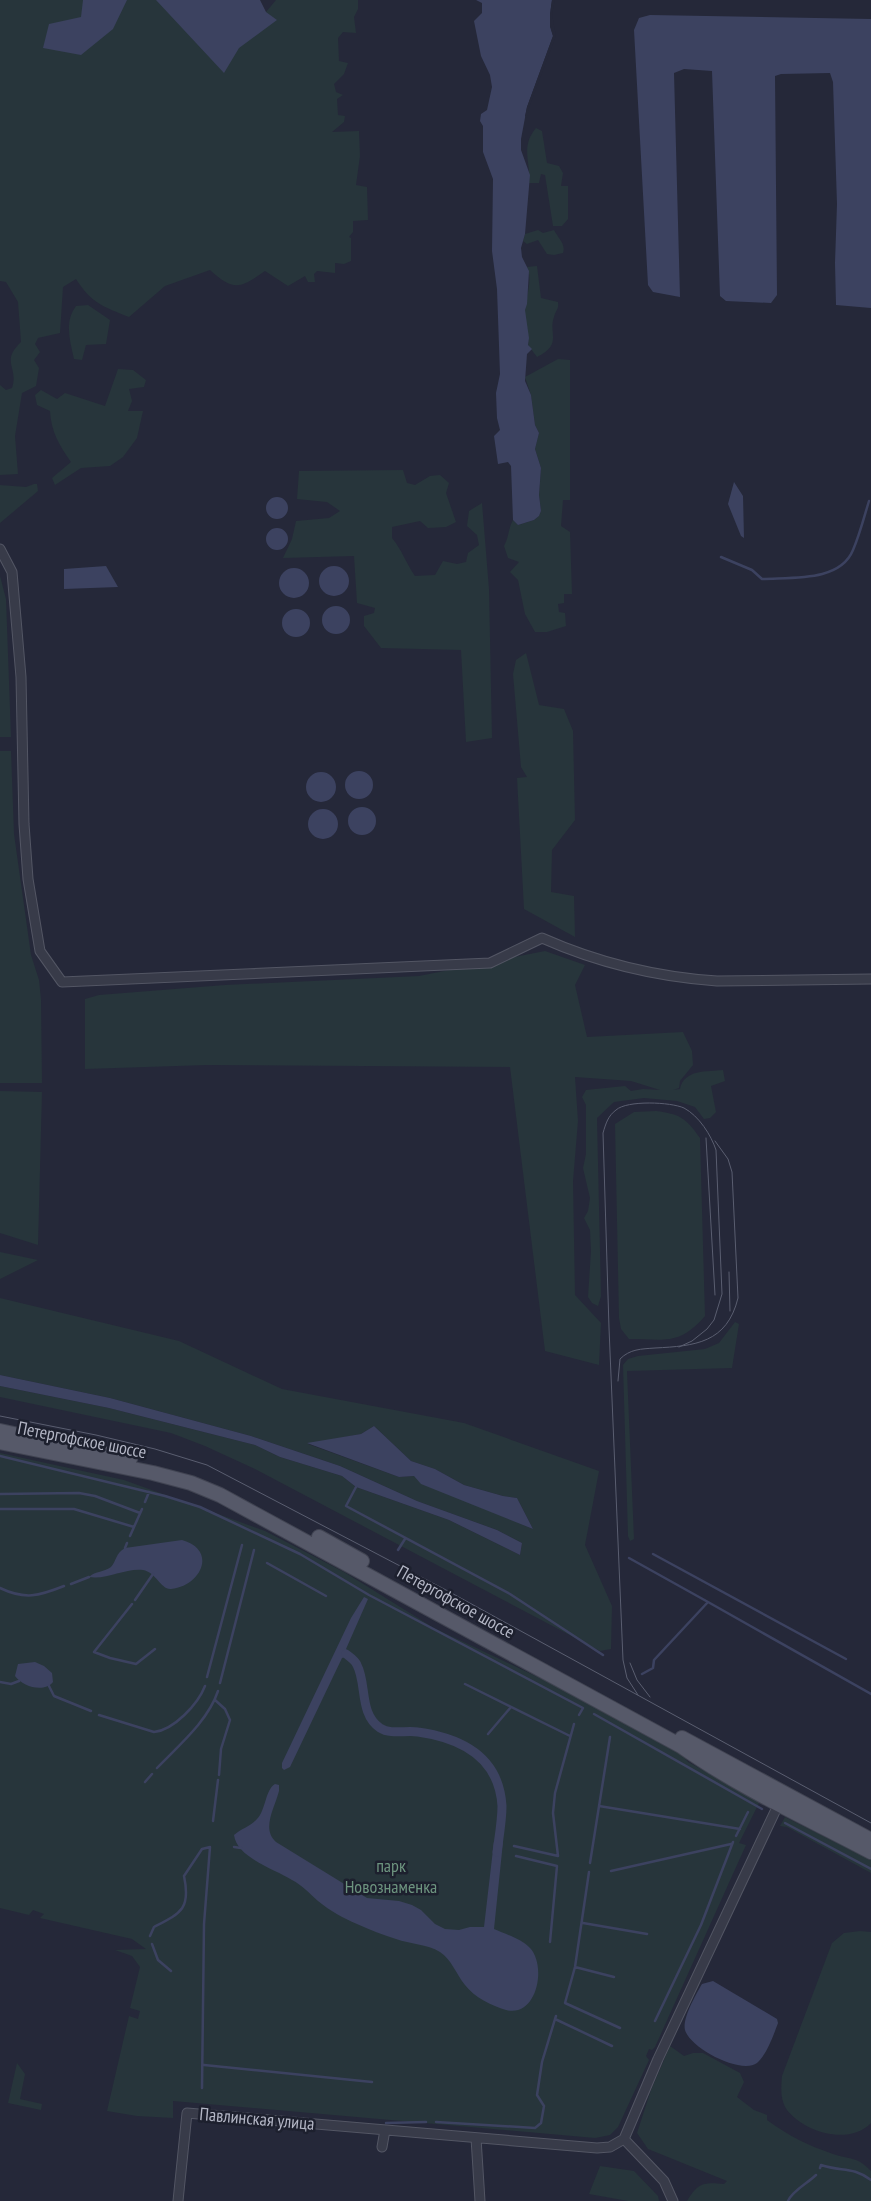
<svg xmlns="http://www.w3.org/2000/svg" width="871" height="2201" font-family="'PT Sans Narrow',sans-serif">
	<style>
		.green { fill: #27353b; fill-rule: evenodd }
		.water { fill: #3c4260 }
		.pier { fill: #252839 }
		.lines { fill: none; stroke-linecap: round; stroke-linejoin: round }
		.stream { stroke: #3c4260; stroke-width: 2.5 }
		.canal { stroke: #3c4260; stroke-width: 9 }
		.minor-casing { stroke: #535664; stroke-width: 11 }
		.primary-casing { stroke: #414452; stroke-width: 16 }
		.minor { stroke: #383b49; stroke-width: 9 }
		.primary { stroke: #565969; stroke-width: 14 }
		.tram { stroke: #5a5e70; stroke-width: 1 }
		.labels { text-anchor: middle; stroke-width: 5; stroke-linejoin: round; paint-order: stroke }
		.street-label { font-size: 18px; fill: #b3b6c5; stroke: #1d202e }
		.park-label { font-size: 18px; fill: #6d947f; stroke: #1d202e }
	</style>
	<rect width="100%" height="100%" fill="#252839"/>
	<path class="green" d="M0,0H249L274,18L266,12L276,0H358V9L354,17L356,33L343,32L338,38L339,61L348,63L344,74L334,84L336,92L343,95L337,99L338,115L345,116L344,122L332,132L359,131L360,156L356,185L367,187L368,220L353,221V232L349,237L351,238V261L344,264L335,263V273L317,271L314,274L315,282H308L305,276L288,286L265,271C241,288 234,292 210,270L165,286L129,317C104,307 91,303 76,279L63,287L60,333L38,338L35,344L40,352L34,360L39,368L36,386L22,393L15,436L18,474L0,475V385L6,390L12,388C19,367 0,362 21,342L18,302L6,282L0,281Z
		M536,128L542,131L547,163L559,166L563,173L561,186H568V219L562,226H553L545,175L541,174L539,183H529C531,162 520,147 536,128Z
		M538,230L543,233L554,230C558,238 566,244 563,253L554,255L547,254L538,240L527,244L523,241L525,234Z
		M537,266L541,298L558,302C559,309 556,310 554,317C548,334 563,344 537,357L528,345C530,333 524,321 525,310C526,297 533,279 527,267Z
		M88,305L110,320L106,344L86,345L82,360L74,359C70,341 64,322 76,306Z
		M558,359L570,360V500H563L561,526L570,532L572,594H564V603L558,604L559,612L565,613L566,626L547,632H535L525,614L518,580L510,572L519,562L508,558L504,546C509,537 508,529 513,520L518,525L534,520L539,516L541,511L539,495L541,468L535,449L539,433L535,425L531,395L525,377Z
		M118,369L133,370L146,380L144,387L129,389L132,401L128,411H143L137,438L123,457L110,466L81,468L55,485L52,478L71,462C59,445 51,431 50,411L37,405L35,395L41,390L57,399L65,393L105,406Z
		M403,470L407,483L415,485L430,476L440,475L449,483L446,493L456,522L446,527L428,528L420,521L392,527V538C402,550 406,563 415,576L435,575L443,561L457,564L466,562L468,553L479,545L477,535L467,526L469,511L482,503L489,589L492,738L466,742L461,650L381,648L364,626V616L374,613L375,608L357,603L354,556L283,558L292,539L296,521L329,518L340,511L327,502L297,499L299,471Z
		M34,484H37L38,491L0,523V485L26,487Z
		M0,576L6,599L11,737H0Z
		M526,653L539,705L564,709L573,731L575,820L552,850L551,892L574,896L575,937L524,909L517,778L527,777L521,767L513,674L516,660Z
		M0,751H11L14,834L31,955L39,980L41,1000L42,1083H0Z
		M545,951L585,965L575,985L587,1037L683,1032L692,1051L693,1065L680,1081L679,1088L673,1090L680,1089C684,1069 707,1072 723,1070L725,1081L711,1086L716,1112L710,1118L704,1119L695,1107L677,1101L644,1098L614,1102L597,1118L601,1296L598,1306L592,1303L588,1297L591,1251L590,1230L584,1218L588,1211L590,1198L583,1168L586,1154V1105L582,1097L586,1090L625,1086L631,1091L643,1089L660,1090L631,1081L575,1077L578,1121L573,1181L575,1295L601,1323L599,1365L545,1351L510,1067L207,1065L85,1069V999L99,995L225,985L419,976Z
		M0,1091L42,1092L38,1245L0,1233Z
		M656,1111C680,1114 686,1118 700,1138L705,1316C679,1346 665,1339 629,1339L621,1329L619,1318L615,1124L634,1112Z
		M0,1252L38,1260L0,1279Z
		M0,1298L179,1341L282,1389L464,1423L599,1471L585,1545L612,1606L611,1649L600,1651L255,1469L205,1446L171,1433L0,1397V1386L109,1408L255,1445L280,1457L342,1476L356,1487L449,1520L520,1555L522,1543L497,1530L417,1501L340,1466L251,1436L110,1398L0,1375ZM374,1426L411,1461L435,1469L464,1485L503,1496L517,1498L533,1529L456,1497L414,1476L399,1477L308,1444L361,1434Z
		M735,1322L739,1324L732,1368L627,1371L634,1539L630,1541L628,1536L623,1365L628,1359L638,1356L705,1349L719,1343Z
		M0,1453L124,1480L265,1531L344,1572L434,1628L605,1709L675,1747L688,1762L760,1801L739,1843L746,1845L655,2047L652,2050L649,2049L646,2056L649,2060L618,2127L610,2135L595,2138L173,2101V2118L137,2116L107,2111L129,2016L138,2019L140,2011L130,2008L140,1967L132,1956L115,1950L146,1949L132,1939L40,1918L44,1914L33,1910L29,1915L0,1908Z
		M785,1817L871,1860V1873L787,1827L780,1826Z
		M860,1931L871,1932V2123C849,2146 804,2132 787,2110C780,2100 781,2087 782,2076L832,1943L844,1933Z
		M670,2046L684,2056L693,2053H703L740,2073L744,2082L737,2097L754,2110L767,2115V2120C789,2136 807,2145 833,2154C850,2160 857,2156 871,2171V2201H687C698,2183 703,2182 724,2184L727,2181L648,2149L637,2133L651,2090Z
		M17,2063L25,2074L20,2099L42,2104L41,2110L8,2103Z
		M600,2166L634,2171L658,2196L659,2201H628L589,2194Z"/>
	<path class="water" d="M83,0H127L113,29L81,55L43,48L49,24L81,17Z
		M156,0H260L266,12L277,20L239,48L224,73Z
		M476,0H552C550,13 549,23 553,36L527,107L521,139V150L530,175L525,234L521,248L522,257L529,271L527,304L525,310L529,338L528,345L532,349L527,354L525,381L531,395L535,425L539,433L535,449L541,468L539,495L541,511L539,516L534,520L518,525L513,520L511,466L508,462L498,464L494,436L500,430L497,418L496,393L500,374L497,289L492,251L493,179L483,152V126L480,121L481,114L487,110L492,87L490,75L481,56L474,21L482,13V3Z
		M650,15L871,19V308L836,305L835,263L837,204L833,82L830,73L781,74L775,76L777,295L771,303L726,301L720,296L712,71L684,69L674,73L680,297L653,292L648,285L634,30L639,18Z
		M734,482L743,496L744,538L741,536L728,504Z
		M266 508a11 11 0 1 1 22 0a11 11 0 1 1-22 0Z
		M266 539a11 11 0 1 1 22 0a11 11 0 1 1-22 0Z
		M106,566L118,587L64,589V569Z
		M319 581a15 15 0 1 1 30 0a15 15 0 1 1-30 0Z
		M279 583a15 15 0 1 1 30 0a15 15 0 1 1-30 0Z
		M322 620a14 14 0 1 1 28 0a14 14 0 1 1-28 0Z
		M282 623a14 14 0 1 1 28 0a14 14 0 1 1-28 0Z
		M345 785a14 14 0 1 1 28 0a14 14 0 1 1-28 0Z
		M306 787a15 15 0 1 1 30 0a15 15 0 1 1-30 0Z
		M348 821a14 14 0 1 1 28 0a14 14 0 1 1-28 0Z
		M308 824a15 15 0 1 1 30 0a15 15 0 1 1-30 0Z
		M0,1375L110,1398L251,1436L340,1466L417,1501L497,1530L522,1543L520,1555L449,1520L356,1487L342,1476L280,1457L255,1445L109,1408L0,1386Z
		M374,1426L411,1461L435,1469L464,1485L503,1496L517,1498L533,1529L421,1484L414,1476L399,1477L307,1443L361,1434Z
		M182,1540C218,1550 201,1586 171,1589C161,1590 156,1572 143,1570C125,1568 107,1580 89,1577C95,1571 105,1572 111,1567C117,1560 115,1554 125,1548Z
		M364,1597L368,1599L346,1649L356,1662L345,1657L342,1658L290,1767L284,1770L282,1768V1763L351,1618Z
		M35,1662L44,1666L52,1673L53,1682C44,1693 23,1687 15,1676L18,1664Z
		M275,1784L279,1785V1791C275,1807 261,1829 276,1842L367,1898L399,1901L412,1905L421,1910L435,1924L445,1929L459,1930L470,1927H484L494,1841L503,1842L494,1929C505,1934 522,1939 530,1948C547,1966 537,2018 506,2010C492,2006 474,1997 465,1985C456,1974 452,1960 440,1952C427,1944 410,1944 396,1939C383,1935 370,1930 357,1924C343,1918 330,1911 318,1901C310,1894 302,1885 292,1880C275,1869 237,1858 234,1835C241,1829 251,1826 257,1819C266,1810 265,1790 275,1784Z
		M713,1981L777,2019L778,2023C774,2034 766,2056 757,2063C741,2075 690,2048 685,2030C682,2019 696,1994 702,1984Z"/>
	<path class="pier" d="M552,0H555L552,14L556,36L529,108L527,118L525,116L527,107L553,36L550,27V14Z"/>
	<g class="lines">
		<path class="stream" d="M721,557L752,570L762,579C792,577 840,582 853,550C860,534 864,517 869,501
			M0,1456L165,1496L200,1507L300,1554L369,1595L583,1708L579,1715
			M356,1487L346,1506L510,1594L603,1655
			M0,1494L79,1493L95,1496L140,1513
			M145,1502L149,1492
			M0,1509H74L134,1527
			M130,1536L142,1509
			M125,1548L127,1543
			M398,1550L405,1539
			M653,1554L846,1659
			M629,1558L708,1602
			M267,1563L326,1596
			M71,1584L89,1577
			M0,1588C25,1600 39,1596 64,1586
			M135,1600L153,1574
			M132,1604L94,1652L110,1658L136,1664L155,1649
			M642,1674L653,1668L654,1660L708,1602L871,1694
			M207,1677L242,1545
			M0,1682L11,1684L19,1681
			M220,1683L254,1550
			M465,1684L570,1736
			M49,1686L54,1696L91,1711
			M215,1700L225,1709L230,1720L221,1749L219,1775
			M594,1714L762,1809
			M99,1715L154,1732C174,1730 198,1704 205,1686
			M488,1734L511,1707
			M157,1768C179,1745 208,1721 218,1691
			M145,1782L152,1774
			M599,1806L740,1829
			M213,1821L218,1780
			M785,1823L871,1869
			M736,1836L748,1812
			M514,1846L558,1856L553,1813L555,1793L574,1724
			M234,1847L241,1848
			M516,1856L557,1866L550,1942
			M590,1863L610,1737
			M611,1871L731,1844
			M589,1872L575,1967L565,2003L620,2028
			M583,1923L647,1934
			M150,1936L154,1927C181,1913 191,1909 184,1876L202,1849L210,1847L204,1924L202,2088
			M152,1944L158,1960L171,1971
			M575,1967L614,1977
			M556,2016L555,2019L612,2046
			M655,2021L701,1925L733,1842
			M204,2065L372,2082
			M436,2122L535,2128L541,2123L544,2106L537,2095L542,2062L555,2019
			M386,2123L426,2122
			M820,2168L821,2165C842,2172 852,2166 871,2180
			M788,2201C792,2191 808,2183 816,2175"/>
		<path class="canal" d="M346,1654C350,1657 355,1660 357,1665C367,1684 359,1714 380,1728C391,1735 406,1730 418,1732C461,1738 499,1757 502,1806C502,1821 499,1837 497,1852"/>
		<defs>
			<path id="minor" d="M0,549L12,572L21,677L24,824L28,879L40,951L62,982L490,963L542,938C596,962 658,977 717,981L871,979
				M476,2138L480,2201
				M624,2139L658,2059L780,1801
				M624,2139L664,2181L673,2201
				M382,2147L385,2130
				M178,2201L187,2113L597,2148L610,2147L624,2139"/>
			<path id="primary" d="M0,1431L130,1459
				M0,1442L153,1473L191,1483L220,1495L681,1746C740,1788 807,1818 871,1852
				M319,1537L362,1561
				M682,1738L871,1840"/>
		</defs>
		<use href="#minor" class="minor-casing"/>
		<use href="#primary" class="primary-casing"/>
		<use href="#minor" class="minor"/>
		<use href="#primary" class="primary"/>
		<path class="tram" d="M706,1138L715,1295
			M729,1272L730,1311
			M618,1381L620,1359C630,1349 641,1349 655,1348C695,1346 727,1343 738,1298L732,1172L728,1159L715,1141
			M0,1416L96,1435L155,1449L207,1465L446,1590L871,1823
			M630,1663L637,1680L650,1697
			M638,1695L627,1678L623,1660L609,1328L603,1133C606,1123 608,1116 616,1110C627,1100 671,1102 684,1108C699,1116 711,1135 716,1150L722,1294L714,1320L707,1329L692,1341L679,1347"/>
	</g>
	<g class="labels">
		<g class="street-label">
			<text transform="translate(82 1440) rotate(11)" y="6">Петергофское шоссе</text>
			<text transform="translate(456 1602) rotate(29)" y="6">Петергофское шоссе</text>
			<text transform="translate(257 2119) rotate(5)" y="6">Павлинская улица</text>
		</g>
		<g class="park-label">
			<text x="391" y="1872">парк<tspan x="391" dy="21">Новознаменка</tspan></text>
		</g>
	</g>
</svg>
